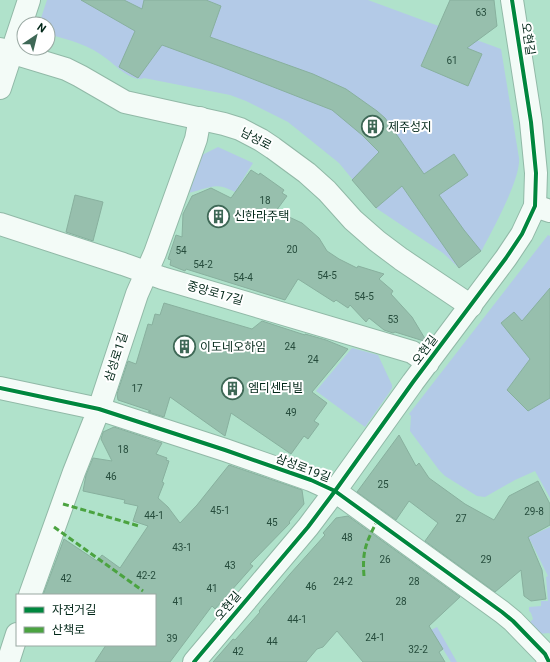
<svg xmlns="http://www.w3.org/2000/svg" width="550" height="662" font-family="Roboto,'Noto Sans KR',sans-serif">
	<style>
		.green { fill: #b3cae7 }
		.building { fill: #97bfad; stroke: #88b09e }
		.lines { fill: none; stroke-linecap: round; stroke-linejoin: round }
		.minor-casing { stroke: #91b9a7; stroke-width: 24 }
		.tertiary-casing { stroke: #91b9a7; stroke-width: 24 }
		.minor { stroke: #f3fbf7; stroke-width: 22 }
		.tertiary { stroke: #f3fbf7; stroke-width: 22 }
		.quiet { stroke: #4ba340; stroke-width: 3; stroke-dasharray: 6 3; stroke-linecap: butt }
		.cycleway-casing { stroke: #fff; stroke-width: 6 }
		.cycleway { stroke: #00873e; stroke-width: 4 }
		.labels { text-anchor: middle; stroke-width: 4; stroke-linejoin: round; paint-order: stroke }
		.number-label { font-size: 10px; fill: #264c3c }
		.street-label { font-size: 12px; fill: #002617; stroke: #fff }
		.poi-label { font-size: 12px; fill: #002617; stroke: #fff; text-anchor: start }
	</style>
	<rect width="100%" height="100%" fill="#b0e2cb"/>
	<path class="green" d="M47,0H368L501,49L519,158C521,178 494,227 484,246L482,250L459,268L443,253L376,208L339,163L288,122L246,101L230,95L144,78C133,83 116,66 107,59C90,45 69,40 48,34V24H39Z
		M218,147L253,163L235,192C231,190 227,188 223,187C211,184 198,192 187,193L200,156Z
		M548,235L550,236V498L535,471L515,480L485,497L477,496L445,476L439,470L410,431L411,416L409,414Z
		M352,348L378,355L392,385V388L389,393L365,427L316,391Z
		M550,527V634L549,633L538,634L529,623L533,619L531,613L529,611V607L541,606V601H548L546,577L548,576L530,540L525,542L524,539Z
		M437,627L457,662H451L431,630Z"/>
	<path class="building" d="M81,0H124L142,9L144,0H206L221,6L210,37L313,74L346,89L377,111L385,118L424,174L454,154L468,175L439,195L464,230L481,251L459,268L402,186L376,208L352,180L379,152L362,135L332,110L222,67L162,45L138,78L119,67L135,31Z
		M450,0H494L497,26L467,48L482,54L468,86L421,66Z
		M251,170L259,175L260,173L284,190L282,193L287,196L276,211L302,223L319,238L327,251L339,259L357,268L358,266L384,274L379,279L393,291L391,294L412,317L427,342L395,332L393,333L384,330L369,318L366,322L350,305L348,308L336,300L334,302L298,279L285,300L186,269L185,271L170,265L171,260L168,259L176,235L182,237L183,214L192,196L211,188L231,198Z
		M75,195L103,202L93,241L66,232Z
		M550,288V398L528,411L507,390L530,359L501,323L514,312L522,321Z
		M164,303L252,329L262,321L305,335V334L326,340L348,349L312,392L327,403L314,421L319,424L308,439L304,436L291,454L231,413L225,436L170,397L164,417L148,412L151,411L118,400L117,394L128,361L136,364L148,324L152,325L155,314L160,315Z
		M114,427L162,443L156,454L167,458L166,460L169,461L162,482L164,483L158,498L168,507L180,523L197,505L229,465L302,490L304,504L289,522L290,523L250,564L253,566L215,609L212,606L170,662H95L106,645H155V595H43L64,539L97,561L102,555L120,568L148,526L133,521L138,506L124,503L125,500L83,491L86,475L93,458L112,461L101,439L103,432Z
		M399,435L416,466L419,463L429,478L465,504L494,520L509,496L538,481L550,504V525L528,537L542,570L546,599L531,601L524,596L521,570L495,592L425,541L438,523L409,501L396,520L357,492Z
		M348,516L460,597L429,626L443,649L439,652L445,662H363L337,631L323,647L317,649L306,662H213L233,639L235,640L260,612L259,611L290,574L325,535L323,533L336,518Z"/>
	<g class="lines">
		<defs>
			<path id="minor" d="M0,88L29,0
				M0,224L123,264L162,278L412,352L428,363
				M0,388L99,409L225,450L311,480L335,491L502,612L513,621L545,654L549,662
				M30,595L74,472L99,409L137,294L155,253L196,139L200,118
				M8,662L17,634
				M194,662L308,527L335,491L413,382L506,258L522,234L535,206L536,173L531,122L512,0"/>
			<path id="tertiary" d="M0,49L66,69L80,76L125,102L224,124L240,129L261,140L273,148L307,173L327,191L353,220L377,241L401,259L471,306
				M535,206L550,211"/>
		</defs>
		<use href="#minor" class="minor-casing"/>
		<use href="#tertiary" class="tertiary-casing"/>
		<use href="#minor" class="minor"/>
		<use href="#tertiary" class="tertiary"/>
		<path class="quiet" d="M63,504L139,526
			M54,527L143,591
			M364,576C362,551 366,543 377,521"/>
		<defs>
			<path id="cycleway" d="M0,388L99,409L225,450L311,480L335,491L502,612L513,621L545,654L549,662
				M194,662L308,527L335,491L413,382L506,258L522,234L535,206L536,173L531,122L512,0"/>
		</defs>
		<use href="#cycleway" class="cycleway-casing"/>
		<use href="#cycleway" class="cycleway"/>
	</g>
	<defs>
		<symbol id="building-ring" viewBox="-11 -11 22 22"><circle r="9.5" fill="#fff" stroke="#3e6856" stroke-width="1.5"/><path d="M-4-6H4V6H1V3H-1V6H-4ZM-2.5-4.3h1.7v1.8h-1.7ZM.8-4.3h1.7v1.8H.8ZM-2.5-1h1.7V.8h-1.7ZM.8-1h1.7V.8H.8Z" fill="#3e6856"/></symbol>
	</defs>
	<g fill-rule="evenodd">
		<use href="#building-ring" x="360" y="114" width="25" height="25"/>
		<use href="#building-ring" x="206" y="204" width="25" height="25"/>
		<use href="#building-ring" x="172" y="334" width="25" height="25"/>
		<use href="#building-ring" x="220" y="376" width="25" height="25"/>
	</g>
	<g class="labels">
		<g class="number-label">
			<text x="481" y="16">63</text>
			<text x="452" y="64">61</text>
			<text x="265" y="204">18</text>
			<text x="292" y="253">20</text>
			<text x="181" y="254">54</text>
			<text x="203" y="268">54-2</text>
			<text x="327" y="279">54-5</text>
			<text x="243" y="281">54-4</text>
			<text x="364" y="300">54-5</text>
			<text x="393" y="323">53</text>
			<text x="290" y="350">24</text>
			<text x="313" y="363">24</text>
			<text x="137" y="392">17</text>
			<text x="291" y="416">49</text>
			<text x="123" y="453">18</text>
			<text x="111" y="480">46</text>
			<text x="383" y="488">25</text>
			<text x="220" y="514">45-1</text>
			<text x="534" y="515">29-8</text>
			<text x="154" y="519">44-1</text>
			<text x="461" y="522">27</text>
			<text x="272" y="526">45</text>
			<text x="347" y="541">48</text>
			<text x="182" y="551">43-1</text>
			<text x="385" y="563">26</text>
			<text x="486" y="563">29</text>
			<text x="230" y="569">43</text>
			<text x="146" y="579">42-2</text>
			<text x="66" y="582">42</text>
			<text x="343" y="585">24-2</text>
			<text x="414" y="585">28</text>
			<text x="311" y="590">46</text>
			<text x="212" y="592">41</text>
			<text x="178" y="605">41</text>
			<text x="401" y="605">28</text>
			<text x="297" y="623">44-1</text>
			<text x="375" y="641">24-1</text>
			<text x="172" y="642">39</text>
			<text x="272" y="645">44</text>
			<text x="418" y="653">32-2</text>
			<text x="238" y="655">42</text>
		</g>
		<g class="street-label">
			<text transform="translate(528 39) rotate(81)" y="4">오현길</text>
			<text transform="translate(256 139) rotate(28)" y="4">남성로</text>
			<text transform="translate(215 293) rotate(16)" y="4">중앙로17길</text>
			<text transform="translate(425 350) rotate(-53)" y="4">오현길</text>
			<text transform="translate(116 357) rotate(-72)" y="4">삼성로1길</text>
			<text transform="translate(303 468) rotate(21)" y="4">삼성로19길</text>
			<text transform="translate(228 606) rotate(-50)" y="4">오현길</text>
		</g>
		<g class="poi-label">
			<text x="388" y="131">제주성지</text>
			<text x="234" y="220">신한라주택</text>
			<text x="200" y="351">이도네오하임</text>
			<text x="248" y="392">엠디센터빌</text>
		</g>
	</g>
	<rect x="16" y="594" width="140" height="52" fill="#ffffff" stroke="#99a8a2"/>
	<rect x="24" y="607" width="20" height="6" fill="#00873e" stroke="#99a8a2"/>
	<text x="52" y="614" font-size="12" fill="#002617">자전거길</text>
	<rect x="24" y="627" width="20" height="6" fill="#4ba340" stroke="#99a8a2"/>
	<text x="52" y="634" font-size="12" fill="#002617">산책로</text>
	<g transform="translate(36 36) rotate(35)"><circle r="19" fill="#ffffff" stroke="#99a8a2"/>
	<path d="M0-3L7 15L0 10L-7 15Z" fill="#3e6856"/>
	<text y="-6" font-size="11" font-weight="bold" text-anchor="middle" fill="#002617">N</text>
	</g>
</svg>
